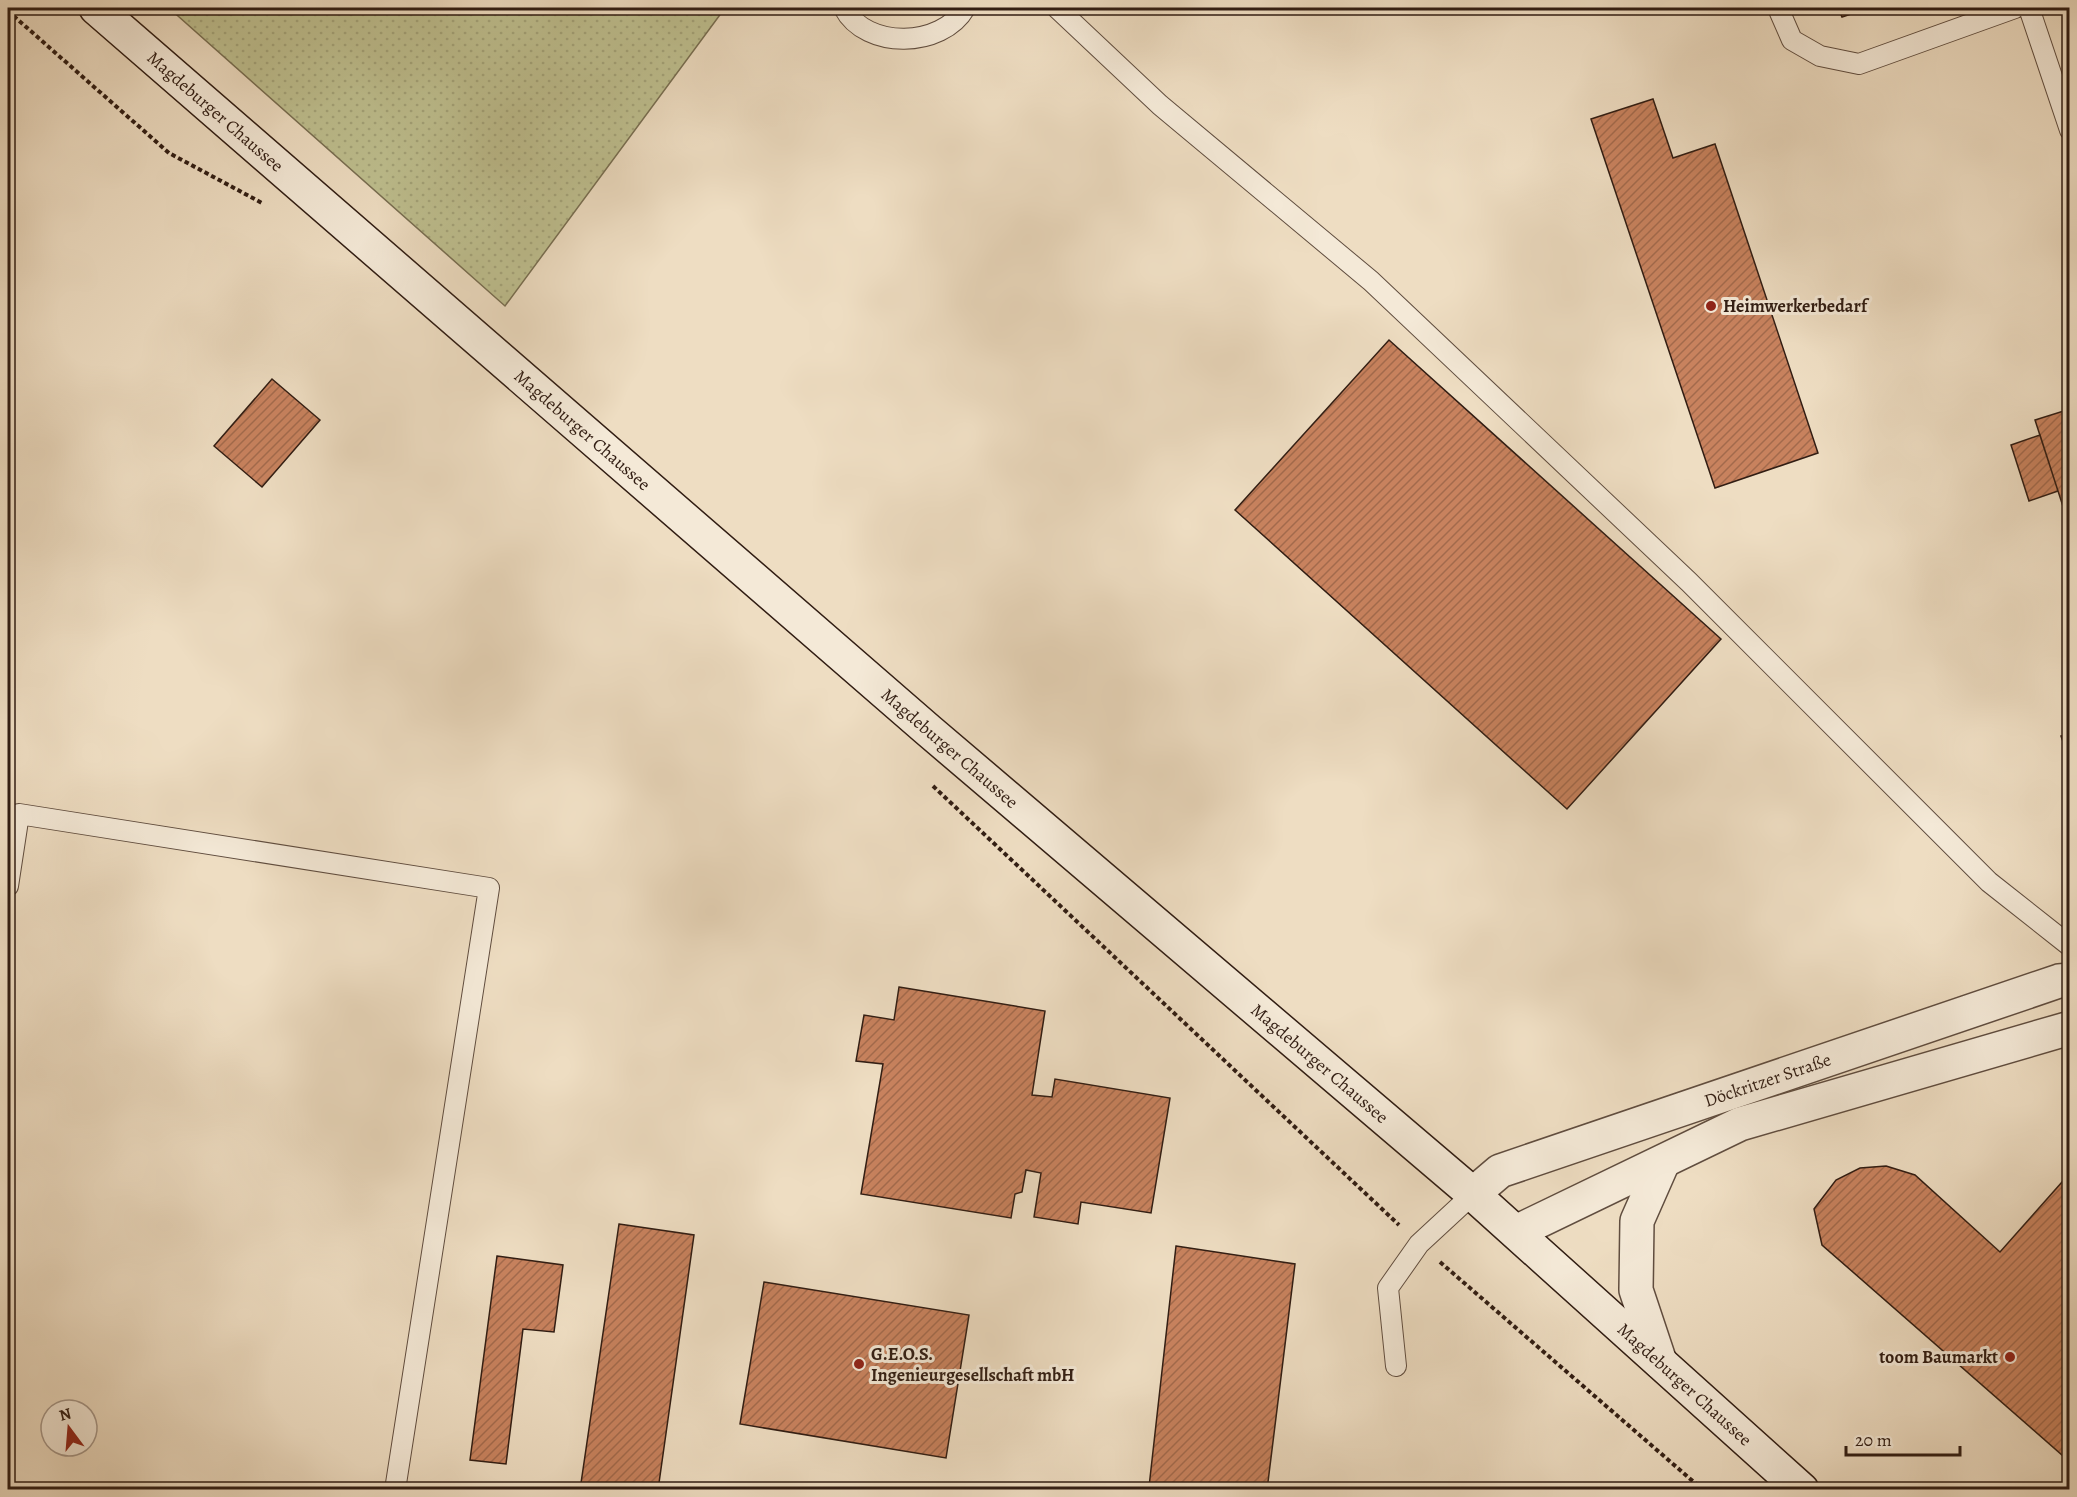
<svg xmlns="http://www.w3.org/2000/svg" width="2077" height="1497" font-family="Alegreya,serif">
	<style>
		.grass { fill: url(#grass-dots); stroke: #786e51; stroke-width: 1.5 }
		.building { fill: url(#building-hatch); stroke: #311d13; stroke-width: 1.5 }
		.lines { fill: none; stroke-linecap: round; stroke-linejoin: round }
		.service-casing { stroke: #604d3f; stroke-width: 22 }
		.minor-casing { stroke: #604d3f; stroke-width: 36 }
		.secondary-casing { stroke: #311d13; stroke-width: 36 }
		.path { stroke: #311d13; stroke-width: 4; stroke-dasharray: 4.5 3; stroke-linecap: butt }
		.service { stroke: #f4e9d7; stroke-width: 20 }
		.minor { stroke: #f4e9d7; stroke-width: 33 }
		.secondary { stroke: #f4e9d7; stroke-width: 33 }
		.poi-dot { fill: #8f2418; stroke: #f4e9d7; stroke-width: 2 }
		.labels { text-anchor: middle; stroke-width: 6; stroke-linejoin: round; paint-order: stroke }
		.street-label { font-size: 18px; fill: #311d13; stroke: #f4e9d7 }
		.poi-label { font-size: 18px; font-weight: bold; fill: #311d13; stroke: #f4e9d7; text-anchor: start }
	</style>
	<defs>
		<pattern id="grass-dots" width="8" height="8" patternUnits="userSpaceOnUse" patternTransform="scale(1.5)"><rect width="8" height="8" fill="#bebf8f"/><path d="M2 2h.1M6 6h.1" fill="none" stroke="#a4a47a" stroke-width="1.8" stroke-linecap="round"/></pattern>
		<pattern id="building-hatch" width="6" height="6" patternUnits="userSpaceOnUse" patternTransform="scale(1.5)"><rect width="6" height="6" fill="#c8825e"/><path d="M-1 1l2-2M0 6l6-6M5 7l2-2" fill="none" stroke="#a36a4c"/></pattern>
	</defs>
	<rect width="100%" height="100%" fill="#eeddc2"/>
	<filter id="stains"><feTurbulence type="fractalNoise" baseFrequency=".00333" numOctaves="4"/><feColorMatrix values="0 0 0 0 .2 0 0 0 0 .09 0 0 0 0 .02 0 0 0 .5 -.17"/></filter>
	<radialGradient id="worn" r=".72"><stop offset=".6" stop-color="#630" stop-opacity="0"/><stop offset="1" stop-color="#630" stop-opacity=".3"/></radialGradient>
	<path class="grass" d="M169,8H725L505,306Z"/>
	<path class="building" d="M1838,8H1869L1842,17Z
		M1653,99L1673,158L1715,144L1818,453L1715,488L1591,119Z
		M1389,340L1721,639L1567,809L1235,510Z
		M272,379L320,420L262,487L214,446Z
		M2070,409V528L2035,420Z
		M2040,435L2058,491L2029,501L2011,445Z
		M2070,734V761L2061,736Z
		M899,987L1045,1011L1032,1095L1052,1097L1055,1079L1170,1098L1151,1213L1081,1202L1078,1224L1034,1217L1041,1173L1026,1170L1022,1192L1015,1194L1011,1218L861,1194L883,1064L856,1061L864,1015L894,1020Z
		M1886,1166L1915,1175L2000,1252L2070,1173V1462L1822,1245L1814,1209L1836,1180L1860,1168Z
		M619,1224L694,1235L658,1490H580Z
		M1176,1246L1295,1264L1267,1490L1149,1487Z
		M497,1256L563,1265L554,1332L523,1329L506,1464L470,1460Z
		M764,1282L969,1315L946,1458L740,1424Z
		M1149,1487L1235,1490H1149Z"/>
	<g class="lines">
		<defs>
			<path id="service" d="M844,8C866,50 942,48 965,8
				M1057,8L1160,105L1371,281L1689,582L1989,882L2070,946
				M1778,8L1792,40L1820,56L1859,64L2015,8
				M2029,8L2070,130
				M8,886L19,814L489,888L395,1490
				M1396,1366L1388,1288L1419,1244L1473,1194"/>
			<g id="minor">
				<path id="s1" d="M1473,1194L1500,1171L2059,981L2070,980"/>
				<path d="M1516,1232L1740,1124L2070,1028"/>
				<path d="M1660,1362L1636,1290L1637,1221L1663,1162"/>
			</g>
			<g id="secondary">
				<path id="s2" d="M96,8L928,730L1473,1194L1802,1490"/>
			</g>
		</defs>
		<use href="#service" class="service-casing"/>
		<use href="#minor" class="minor-casing"/>
		<use href="#secondary" class="secondary-casing"/>
		<path class="path" d="M8,11L169,153L262,203
			M933,786L1399,1225
			M1440,1262L1703,1490"/>
		<use href="#service" class="service"/>
		<use href="#minor" class="minor"/>
		<use href="#secondary" class="secondary"/>
	</g>
	<g class="poi-dot">
		<circle cx="1711" cy="306" r="6"/>
		<circle cx="2010" cy="1357" r="6"/>
		<circle cx="859" cy="1364" r="6"/>
	</g>
	<g class="labels">
		<g class="street-label">
			<text dy="6" stroke="none"><textPath href="#s2" startOffset="158">Magdeburger Chaussee</textPath></text>
			<text dy="6" stroke="none"><textPath href="#s2" startOffset="644">Magdeburger Chaussee</textPath></text>
			<text dy="6" stroke="none"><textPath href="#s2" startOffset="1130">Magdeburger Chaussee</textPath></text>
			<text dy="6" stroke="none"><textPath href="#s2" startOffset="1616">Magdeburger Chaussee</textPath></text>
			<text dy="6" stroke="none"><textPath href="#s1" startOffset="318">Döckritzer Straße</textPath></text>
			<text dy="6" stroke="none"><textPath href="#s2" startOffset="2102">Magdeburger Chaussee</textPath></text>
		</g>
		<g class="poi-label">
			<text x="1723" y="312">Heimwerkerbedarf</text>
			<text x="871" y="1360">G.E.O.S.<tspan x="871" dy="21">Ingenieurgesellschaft mbH</tspan></text>
			<text x="1998" y="1363" text-anchor="end">toom Baumarkt</text>
		</g>
	</g>
	<rect width="2077" height="1497" fill="none" stroke="#eeddc2" stroke-width="30"/>
	<rect x="9" y="9" width="2059" height="1479" fill="none" stroke="#311d13" stroke-width="3"/>
	<rect x="15" y="15" width="2047" height="1467" fill="none" stroke="#311d13" stroke-width="1.5"/>
	<g transform="translate(69 1428) rotate(344)"><circle r="28" fill="#f4e9d7" stroke="#a69789" stroke-width="1.5"/>
	<path d="M0-4.5L10 22L0 15L-10 22Z" fill="#8f2418"/>
	<text y="-9" font-size="16" font-weight="bold" text-anchor="middle" fill="#311d13">N</text>
	</g>
	<path d="M1846 1446v9h114v-9" fill="none" stroke="#311d13" stroke-width="3"/>
	<text x="1855" y="1446" font-size="18" fill="#311d13" stroke="#f4e9d7" stroke-width="4.5" paint-order="stroke">20 m</text>
	<rect width="100%" height="100%" filter="url(#stains)"/>
	<rect width="100%" height="100%" fill="url(#worn)"/>
</svg>
